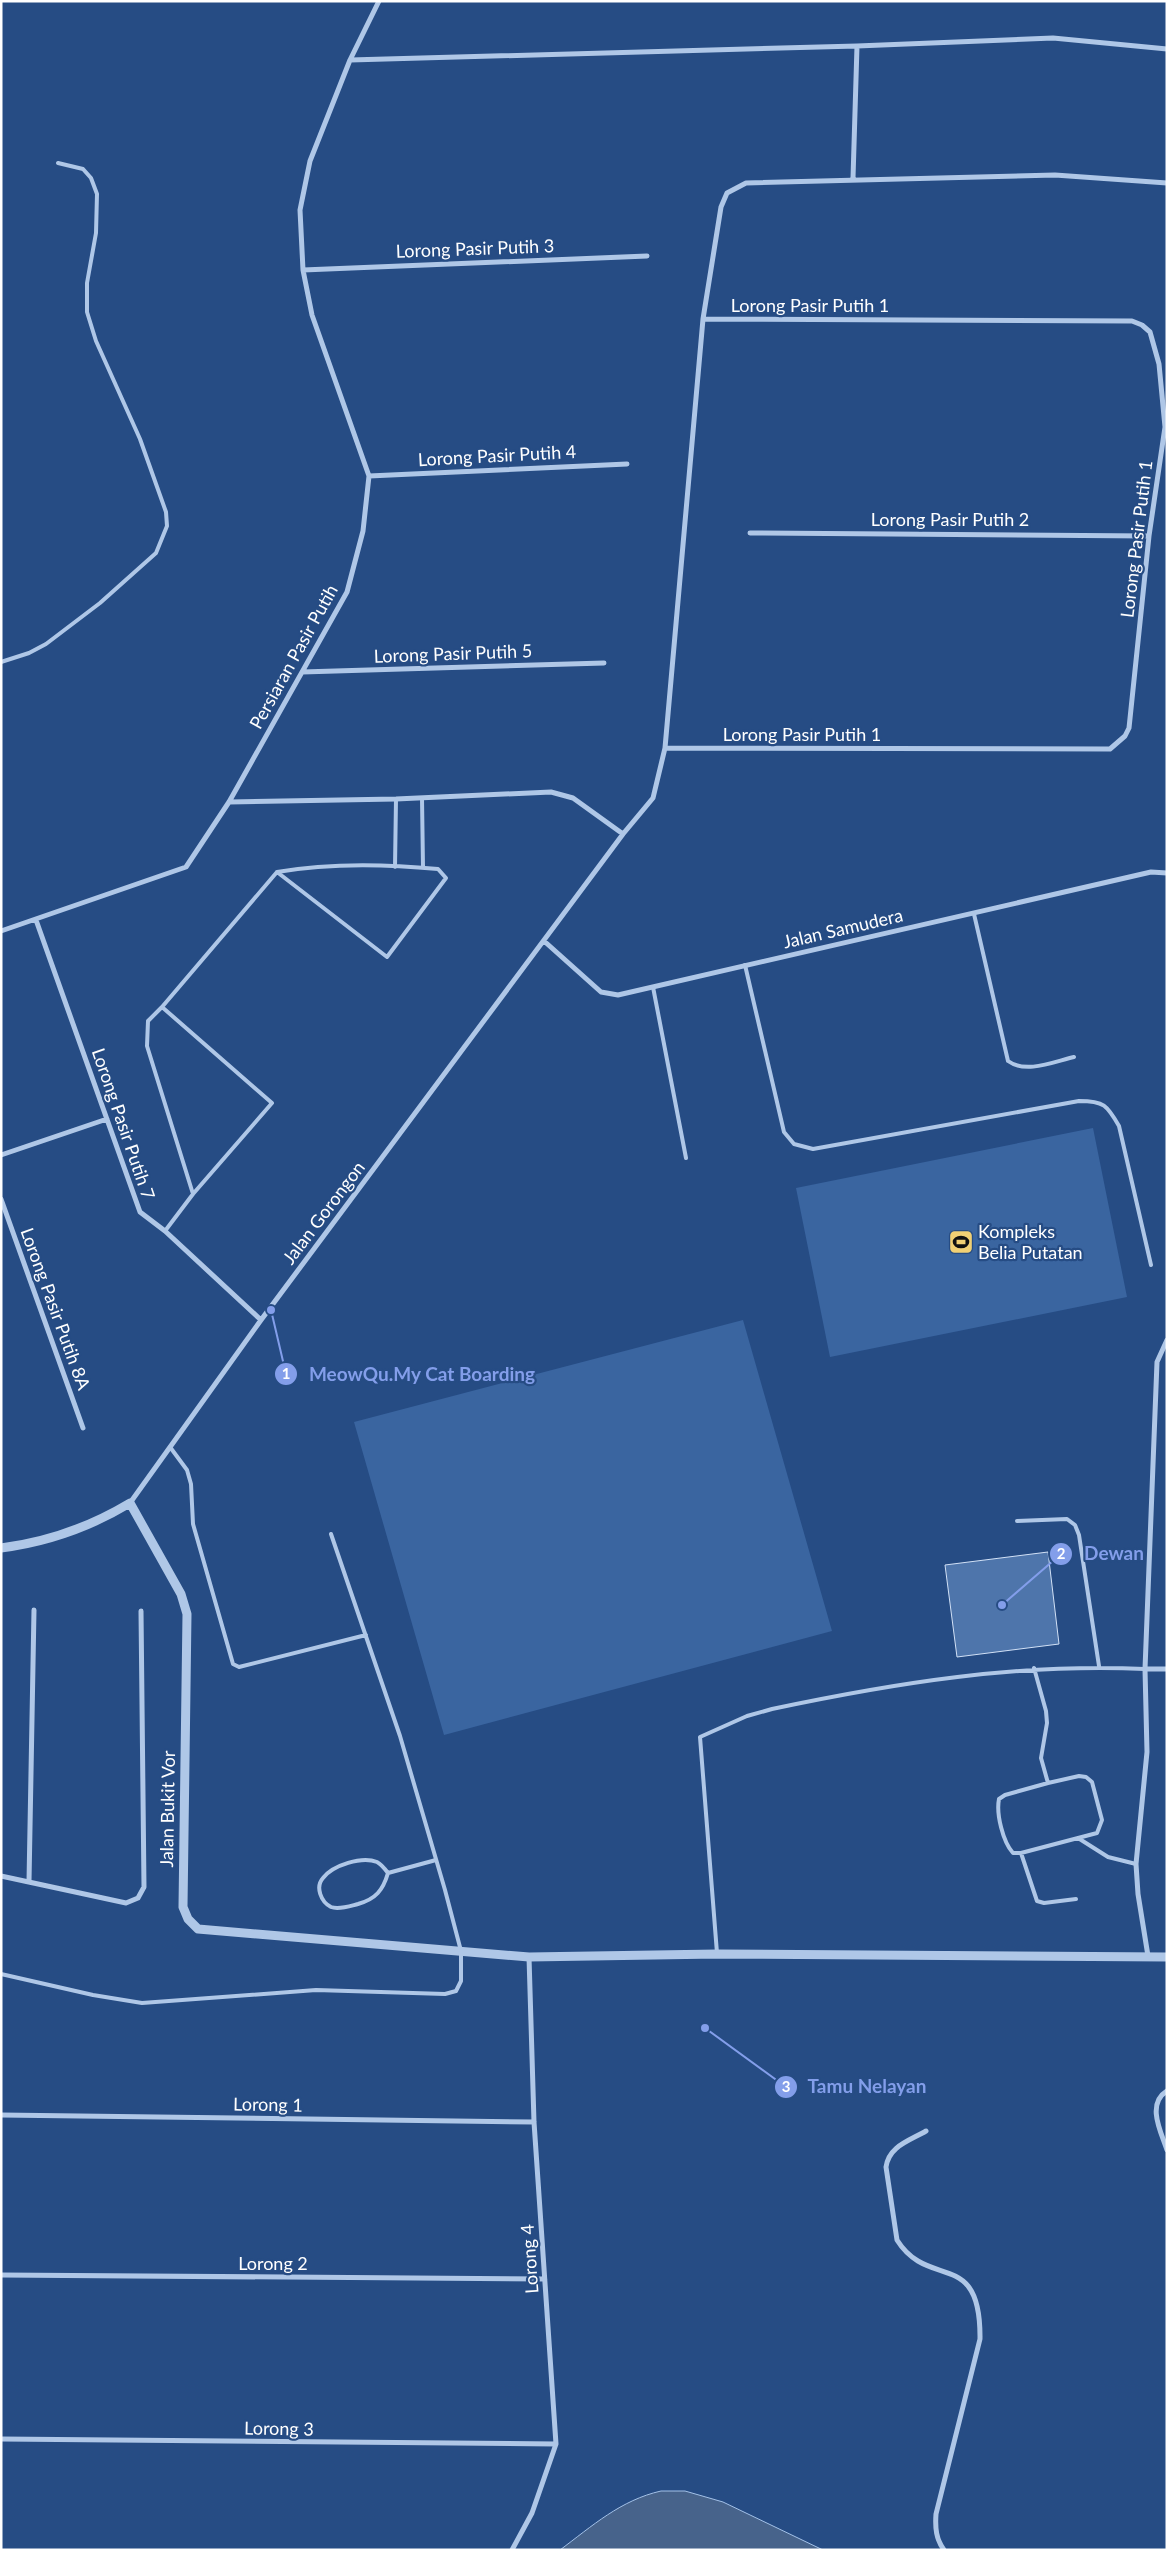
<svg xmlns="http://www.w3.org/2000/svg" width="1168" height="2551" font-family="Lato,sans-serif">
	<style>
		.green { fill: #3a65a0 }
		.water { fill: #47638b; stroke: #a3c1e8 }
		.building { fill: #4e75ab; stroke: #d2e1f6 }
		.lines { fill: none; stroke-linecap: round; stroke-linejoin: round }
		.service { stroke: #afc7e7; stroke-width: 4 }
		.minor { stroke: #afc7e7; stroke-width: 5 }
		.tertiary { stroke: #afc7e7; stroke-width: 9 }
		.labels { text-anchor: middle; stroke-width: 4.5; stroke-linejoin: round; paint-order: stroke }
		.street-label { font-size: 18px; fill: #fff; stroke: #264c84 }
		.poi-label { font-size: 18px; fill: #fff; stroke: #264c84; text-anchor: start }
		.leader { fill: none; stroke: #839eea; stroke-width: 2 }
		.callout-dot { fill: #839eea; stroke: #264c84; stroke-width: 2 }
		.mark-label { font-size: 15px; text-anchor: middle; font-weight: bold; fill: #fff }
		.callout-label { font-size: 19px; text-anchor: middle; font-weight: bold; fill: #839eea; stroke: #264c84; stroke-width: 4.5; stroke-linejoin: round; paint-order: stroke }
	</style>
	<rect width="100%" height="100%" fill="#264c84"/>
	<path class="green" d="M1093,1128L1127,1297L830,1357L796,1188Z
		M743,1320L832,1631L444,1735L354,1422Z"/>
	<path class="water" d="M661,2491H685L723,2502L823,2550H560C592,2526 621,2500 661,2491Z"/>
	<path class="building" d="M1048,1552L1059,1644L957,1657L945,1565Z"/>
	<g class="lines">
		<path class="service" d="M1,662L29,653L46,644L100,603L156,553L167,526L166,512L140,439L96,341L87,312V283L96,233L97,194L91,178L83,169L58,163
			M422,798L423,868
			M395,867L396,799
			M974,914L1008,1061C1026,1074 1053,1062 1074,1057
			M745,965L784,1132L794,1144L813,1149L1079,1101C1104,1101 1107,1105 1119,1126L1151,1265
			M653,987L686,1158
			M162,1007L148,1021L147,1046L193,1194
			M165,1231L193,1194L272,1103L162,1007L277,872L387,957L446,878L438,869C386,864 328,863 277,872
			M170,1447L187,1470L191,1484L193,1524L233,1664L239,1667L366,1635
			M1017,1521L1067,1519L1075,1525L1079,1535L1099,1666
			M1034,1668L1046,1711L1047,1723L1041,1758L1048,1783L1079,1776L1086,1777L1092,1782L1102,1820L1097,1833L1021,1853H1013C1003,1842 996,1814 999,1799L1005,1795L1048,1783
			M1078,1838L1108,1857L1136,1864
			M1021,1853L1037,1901L1044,1903L1076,1899
			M388,1873C385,1869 381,1864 377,1862C362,1856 333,1865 323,1878C315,1887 321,1902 331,1907C339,1910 350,1906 358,1904C376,1899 383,1890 388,1873L436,1860
			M717,1953L700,1737L747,1716L772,1709C895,1683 1019,1663 1145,1669
			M1,1974L93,1995L142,2003L316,1990L445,1994L456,1991L461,1981V1951L445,1890L400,1736L331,1534"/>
		<path class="minor" d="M350,60L857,46L1053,38L1167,49
			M853,178L857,46
			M303,270L647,256
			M369,476L627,464
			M750,533L1149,536
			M302,672L604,663
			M665,748L1110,749L1125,736L1129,728L1149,536L1165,427L1159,364L1150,332L1142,325L1132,321L703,319
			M229,802L396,799L551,792L573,798L623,834
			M36,920L140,1212L165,1231L261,1320
			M1,931L186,867L229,802L347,592L363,531L369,476L312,315L303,270L300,210L310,161L350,60L379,1
			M544,941L601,992L618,995L1151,872L1167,873
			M1,1155L107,1119
			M1,1199L83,1428
			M130,1503L261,1320L623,834L653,798L665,748L703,319L721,207L727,193L746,183L1055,175L1167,183
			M1145,1669L1157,1362L1167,1340
			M1,1876L126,1903L138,1898L144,1887L141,1611
			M29,1882L34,1610
			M1148,1956L1138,1894L1136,1864L1147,1752L1145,1669H1167
			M1167,2091C1146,2104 1161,2132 1167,2150
			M1,2115L534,2122
			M926,2131C909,2141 889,2146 886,2167L897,2240C929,2291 981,2247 980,2339L936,2514C935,2528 936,2539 944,2550
			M1,2275L545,2279
			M1,2439L556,2444
			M512,2550L532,2513L556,2444L534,2122L529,1957"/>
		<path class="tertiary" d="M1,1548C48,1542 90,1527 130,1503L181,1594L187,1614L183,1907L188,1919L198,1929L529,1957L717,1954L1167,1957"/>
	</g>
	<defs>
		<symbol id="stadium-square" viewBox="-11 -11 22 22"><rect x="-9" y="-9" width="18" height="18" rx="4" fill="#f1d074" stroke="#264c84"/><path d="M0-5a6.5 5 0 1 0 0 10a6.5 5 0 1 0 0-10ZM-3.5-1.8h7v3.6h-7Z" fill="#111"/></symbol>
	</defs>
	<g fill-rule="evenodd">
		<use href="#stadium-square" x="947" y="1228" width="28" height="28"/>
	</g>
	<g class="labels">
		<g class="street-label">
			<text transform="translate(475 249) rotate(-2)" y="6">Lorong Pasir Putih 3</text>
			<text x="810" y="312">Lorong Pasir Putih 1</text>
			<text transform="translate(497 456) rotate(-3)" y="6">Lorong Pasir Putih 4</text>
			<text x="950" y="526">Lorong Pasir Putih 2</text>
			<text transform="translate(1137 539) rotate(-83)" y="6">Lorong Pasir Putih 1</text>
			<text transform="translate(453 654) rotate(-2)" y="6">Lorong Pasir Putih 5</text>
			<text transform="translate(294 657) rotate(-61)" y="6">Persiaran Pasir Putih</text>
			<text x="802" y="741">Lorong Pasir Putih 1</text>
			<text transform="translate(843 929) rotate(-13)" y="6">Jalan Samudera</text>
			<text transform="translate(123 1124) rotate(71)" y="6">Lorong Pasir Putih 7</text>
			<text transform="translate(324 1213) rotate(-53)" y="6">Jalan Gorongon</text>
			<text transform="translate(55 1309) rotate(70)" y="6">Lorong Pasir Putih 8A</text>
			<text transform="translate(168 1809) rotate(-89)" y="6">Jalan Bukit Vor</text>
			<text transform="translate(268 2105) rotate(1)" y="6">Lorong 1</text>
			<text transform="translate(530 2259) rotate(-94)" y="6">Lorong 4</text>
			<text x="273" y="2270">Lorong 2</text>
			<text transform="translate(279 2429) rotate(1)" y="6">Lorong 3</text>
		</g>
		<g class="poi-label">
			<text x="978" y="1238">Kompleks<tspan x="978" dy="21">Belia Putatan</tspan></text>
		</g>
	</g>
	<path class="leader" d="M271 1310L286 1374M1002 1605L1061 1554M705 2028L786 2087"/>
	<g class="callout-dot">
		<circle cx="271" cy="1310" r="5"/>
		<circle cx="1002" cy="1605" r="5"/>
		<circle cx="705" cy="2028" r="5"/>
		<circle cx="286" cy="1374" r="12"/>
		<circle cx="1061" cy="1554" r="12"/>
		<circle cx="786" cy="2087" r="12"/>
	</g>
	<g class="mark-label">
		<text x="286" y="1379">1</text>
		<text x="1061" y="1559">2</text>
		<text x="786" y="2092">3</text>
	</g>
	<g class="callout-label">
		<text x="422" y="1381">MeowQu.My Cat Boarding</text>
		<text x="1114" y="1560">Dewan</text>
		<text x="867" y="2093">Tamu Nelayan</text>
	</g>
	<rect width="1168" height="2551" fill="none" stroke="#ffffff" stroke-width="5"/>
</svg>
